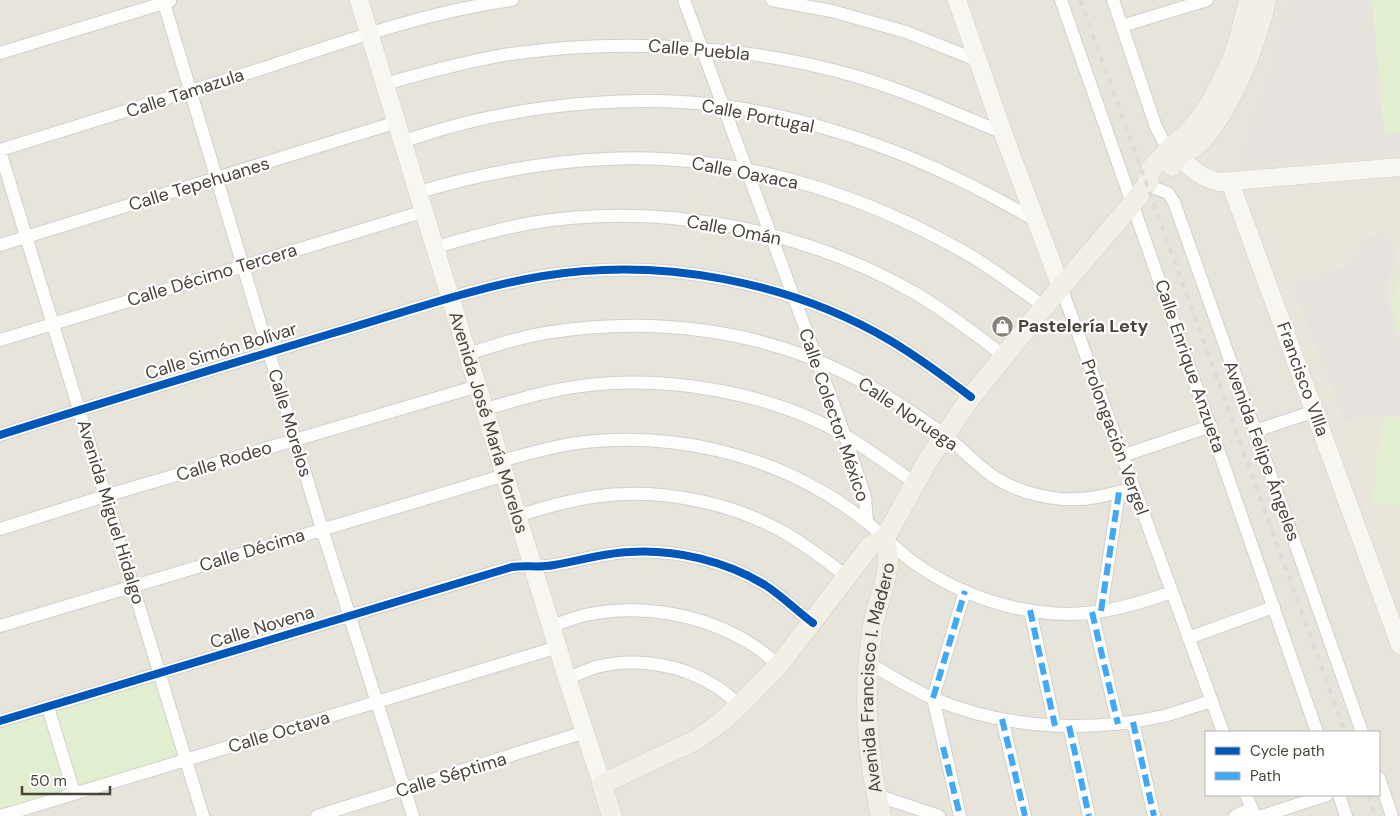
<svg xmlns="http://www.w3.org/2000/svg" width="1400" height="816" font-family="'DM Sans',sans-serif">
	<style>
		.residential { fill: #e7e4dc; fill-rule: evenodd }
		.industrial { fill: #e6e2de }
		.education { fill: #eae5da }
		.green { fill: #e1eecf }
		.parking { fill: #e6e3df }
		.lines { fill: none; stroke-linecap: round; stroke-linejoin: round }
		.street-casing { stroke: #d2d0cb; stroke-width: 14 }
		.secondary-casing { stroke: #d3cfc5; stroke-width: 19 }
		.primary-casing { stroke: #d6cebb; stroke-width: 21 }
		.street { stroke: #fdfdfc; stroke-width: 12 }
		.secondary { stroke: #f7f6f1; stroke-width: 18 }
		.primary { stroke: #f2efe6; stroke-width: 20 }
		.rail { stroke: #dbdbda; stroke-width: 4; stroke-dasharray: 6 6; stroke-linecap: butt }
		.quiet { stroke: #3fa9f5; stroke-width: 6; stroke-dasharray: 12 6; stroke-linecap: butt }
		.cycleway-casing { stroke: #fff; stroke-width: 11 }
		.cycleway { stroke: #0057b8; stroke-width: 8 }
		.labels { text-anchor: middle; stroke-width: 4.5; stroke-linejoin: round; paint-order: stroke }
		.street-label { font-size: 18px; fill: #4b4439; stroke: #fff }
		.poi-label { font-size: 18px; font-weight: bold; fill: #4b4439; stroke: #fff; text-anchor: start }
	</style>
	<rect width="100%" height="100%" fill="#f4f2ee"/>
	<path class="residential" d="M0,0H1400V816H0ZM1206,732H1379V795H1206Z"/>
	<path class="industrial" d="M1289,0H1400V154L1240,163L1274,62Z"/>
	<path class="education" d="M1400,182V607L1251,197Z"/>
	<path class="green" d="M1372,0H1400V133L1384,135Z
		M1400,268V333C1389,312 1394,289 1400,268Z
		M1383,416L1400,419V507L1371,503Z
		M159,676L183,757L3,813L0,804V724Z"/>
	<path class="parking" d="M1382,234L1397,253L1386,285L1390,316L1400,344V416L1363,415L1345,422L1292,285L1350,265L1367,237Z"/>
	<g class="lines">
		<defs>
			<path id="street" d="M163,0L322,529L413,816
				M684,0L845,436L865,497L867,522
				M772,0L832,11L906,32L979,61
				M1061,0L1317,732
				M1113,0L1156,127L1164,142L1171,147
				M1122,26L1207,0
				M0,53L170,1
				M385,84C427,72 468,61 510,54C621,38 747,45 855,76C906,91 955,113 1003,133
				M403,141C424,135 444,128 465,123C544,103 642,95 724,106C801,116 894,147 964,182C989,194 1013,208 1037,221
				M0,150C88,123 176,96 264,68C345,41 426,12 512,0
				M0,151L203,816
				M1147,185L1168,193L1174,202L1362,732
				M419,192C480,174 540,162 605,159C734,152 865,193 976,259C999,274 1022,290 1044,307
				M0,245L397,122
				M436,247C467,238 499,229 531,223C661,202 801,228 915,293C946,311 975,334 1004,356
				M1061,287L1223,732
				M0,340L425,211
				M468,354C496,345 524,336 552,332C652,317 757,329 847,374C881,391 913,412 943,434C958,445 971,459 986,471C1015,494 1060,504 1097,497C1109,495 1121,491 1134,488
				M486,409C519,399 553,389 589,385C672,376 772,393 846,436C869,450 892,467 915,483
				M1255,431L1315,411
				M0,435C110,400 220,367 330,334C400,314 471,288 543,276C660,257 789,281 891,341C919,358 945,377 971,397
				M1122,456L1211,426
				M500,461C532,453 563,443 596,441C676,435 759,453 828,495C841,503 855,513 868,523C883,536 897,550 913,562C966,600 1038,622 1103,611C1126,607 1149,600 1172,592
				M518,516C542,508 567,501 592,497C656,487 729,501 785,533C807,546 827,561 847,577
				M0,529L105,496L478,386
				M1030,610L1055,726
				M1101,611L1119,492
				M1092,612L1118,724
				M0,626L505,475
				M552,626C563,622 574,618 585,615C641,603 703,614 751,644C761,650 770,658 779,665
				M1188,638L1274,607
				M869,663C889,675 910,688 932,698C1005,729 1087,733 1164,716C1179,712 1195,706 1211,701
				M567,678C577,675 587,670 596,667C636,657 681,664 715,686C724,691 732,699 740,705
				M48,707L74,793
				M1002,719L1025,816
				M0,721L512,567C526,565 540,568 554,565C579,561 603,553 629,552C675,549 726,561 765,585C782,596 797,611 813,623
				M1133,722L1154,816
				M1069,726L1089,816
				M1379,778L1392,816
				M876,795L939,816
				M1246,795L1255,816
				M1339,795L1346,816
				M1,816L558,647
				M317,816L585,732
				M960,816L933,698L965,591
				M1235,816L1252,808
				M1262,816L1327,795"/>
			<g id="secondary">
				<path id="s1" d="M359,0L567,678L602,784"/>
				<path d="M957,0L1003,133L1061,287"/>
				<path d="M1171,148C1188,163 1194,176 1219,182L1400,167"/>
				<path d="M1230,182L1400,645"/>
			</g>
			<g id="primary">
				<path d="M1172,166C1175,162 1178,157 1182,154C1188,150 1196,147 1201,141C1231,108 1257,44 1266,0"/>
				<path d="M612,816L602,784L696,740L721,722L740,705L779,665L870,546L885,538L928,460L971,397L1044,307L1133,203L1147,185L1151,169L1171,147L1188,133L1200,118L1213,99L1232,60L1239,39L1249,0"/>
				<path id="s2" d="M881,816C867,756 863,693 872,632C875,609 885,588 888,565C889,557 886,547 885,538"/>
			</g>
		</defs>
		<use href="#street" class="street-casing"/>
		<use href="#secondary" class="secondary-casing"/>
		<use href="#primary" class="primary-casing"/>
		<use href="#street" class="street"/>
		<use href="#secondary" class="secondary"/>
		<use href="#primary" class="primary"/>
		<path class="rail" d="M1080,0L1345,732
			M1368,795L1375,816"/>
		<path class="quiet" d="M1030,610L1055,726
			M1101,611L1119,492
			M1092,612L1118,724
			M933,698L965,591
			M1002,719L1025,816
			M1133,722L1154,816
			M1069,726L1089,816
			M943,747L960,816"/>
		<defs>
			<path id="cycleway" d="M0,435C110,400 220,367 330,334C400,314 471,288 543,276C660,257 789,281 891,341C919,358 945,377 971,397
				M0,721L512,567C526,565 540,568 554,565C579,561 603,553 629,552C675,549 726,561 765,585C782,596 797,611 813,623"/>
		</defs>
		<use href="#cycleway" class="cycleway-casing"/>
		<use href="#cycleway" class="cycleway"/>
	</g>
	<defs>
		<symbol id="shop-disc" viewBox="-11 -11 22 22"><circle r="9.5" fill="#868178" stroke="#fff"/><path d="M-5-2.5h2.3a2.7 3.5 0 0 1 5.4 0H5L5.5 6h-11ZM-1.5-2.5h3a1.5 2.3 0 0 0-3 0Z" fill="#fff"/></symbol>
	</defs>
	<g fill-rule="evenodd">
		<use href="#shop-disc" x="990" y="314" width="25" height="25"/>
	</g>
	<g class="labels">
		<g class="street-label">
			<text transform="translate(699 50) rotate(5)" y="6">Calle Puebla</text>
			<text transform="translate(185 93) rotate(-18)" y="6">Calle Tamazula</text>
			<text transform="translate(758 116) rotate(11)" y="6">Calle Portugal</text>
			<text transform="translate(745 173) rotate(11)" y="6">Calle Oaxaca</text>
			<text transform="translate(199 184) rotate(-17)" y="6">Calle Tepehuanes</text>
			<text transform="translate(734 230) rotate(11)" y="6">Calle Omán</text>
			<text transform="translate(212 275) rotate(-17)" y="6">Calle Décimo Tercera</text>
			<text transform="translate(221 351) rotate(-17)" y="6">Calle Simón Bolívar</text>
			<text transform="translate(1190 366) rotate(71)" y="6">Calle Enrique Anzueta</text>
			<text transform="translate(1303 379) rotate(70)" y="6">Francisco VIlla</text>
			<text transform="translate(908 414) rotate(34)" y="6">Calle Noruega</text>
			<text transform="translate(834 415) rotate(71)" y="6">Calle Colector México</text>
			<text transform="translate(290 423) rotate(73)" y="6">Calle Morelos</text>
			<text dy="6" stroke="none"><textPath href="#s1" startOffset="442">Avenida José María Morelos</textPath></text>
			<text transform="translate(1115 437) rotate(70)" y="6">Prolongación Vergel</text>
			<text transform="translate(1262 451) rotate(70)" y="6">Avenida Felipe Ángeles</text>
			<text transform="translate(224 461) rotate(-17)" y="6">Calle Rodeo</text>
			<text transform="translate(111 512) rotate(73)" y="6">Avenida Miguel Hidalgo</text>
			<text transform="translate(252 550) rotate(-17)" y="6">Calle Décima</text>
			<text transform="translate(262 627) rotate(-17)" y="6">Calle Novena</text>
			<text dy="6" stroke="none"><textPath href="#s2" startOffset="140">Avenida Francisco I. Madero</textPath></text>
			<text transform="translate(279 732) rotate(-17)" y="6">Calle Octava</text>
			<text transform="translate(451 775) rotate(-17)" y="6">Calle Séptima</text>
		</g>
		<g class="poi-label">
			<text x="1018" y="332">Pastelería Lety</text>
		</g>
	</g>
	<rect x="1205" y="731" width="175" height="65" fill="#ffffff" stroke="#b7b4b0"/>
	<rect x="1215" y="747" width="25" height="8" fill="#0057b8" stroke="#b7b4b0"/>
	<text x="1250" y="756" font-size="15" fill="#4b4439">Cycle path</text>
	<rect x="1215" y="772" width="25" height="8" fill="#3fa9f5" stroke="#b7b4b0"/>
	<text x="1250" y="781" font-size="15" fill="#4b4439">Path</text>
	<path d="M22 786v8h88v-8" fill="none" stroke="#4b4439" stroke-width="2.5"/>
	<text x="30" y="786" font-size="15" fill="#4b4439" stroke="#ffffff" stroke-width="4" paint-order="stroke">50 m</text>
</svg>
